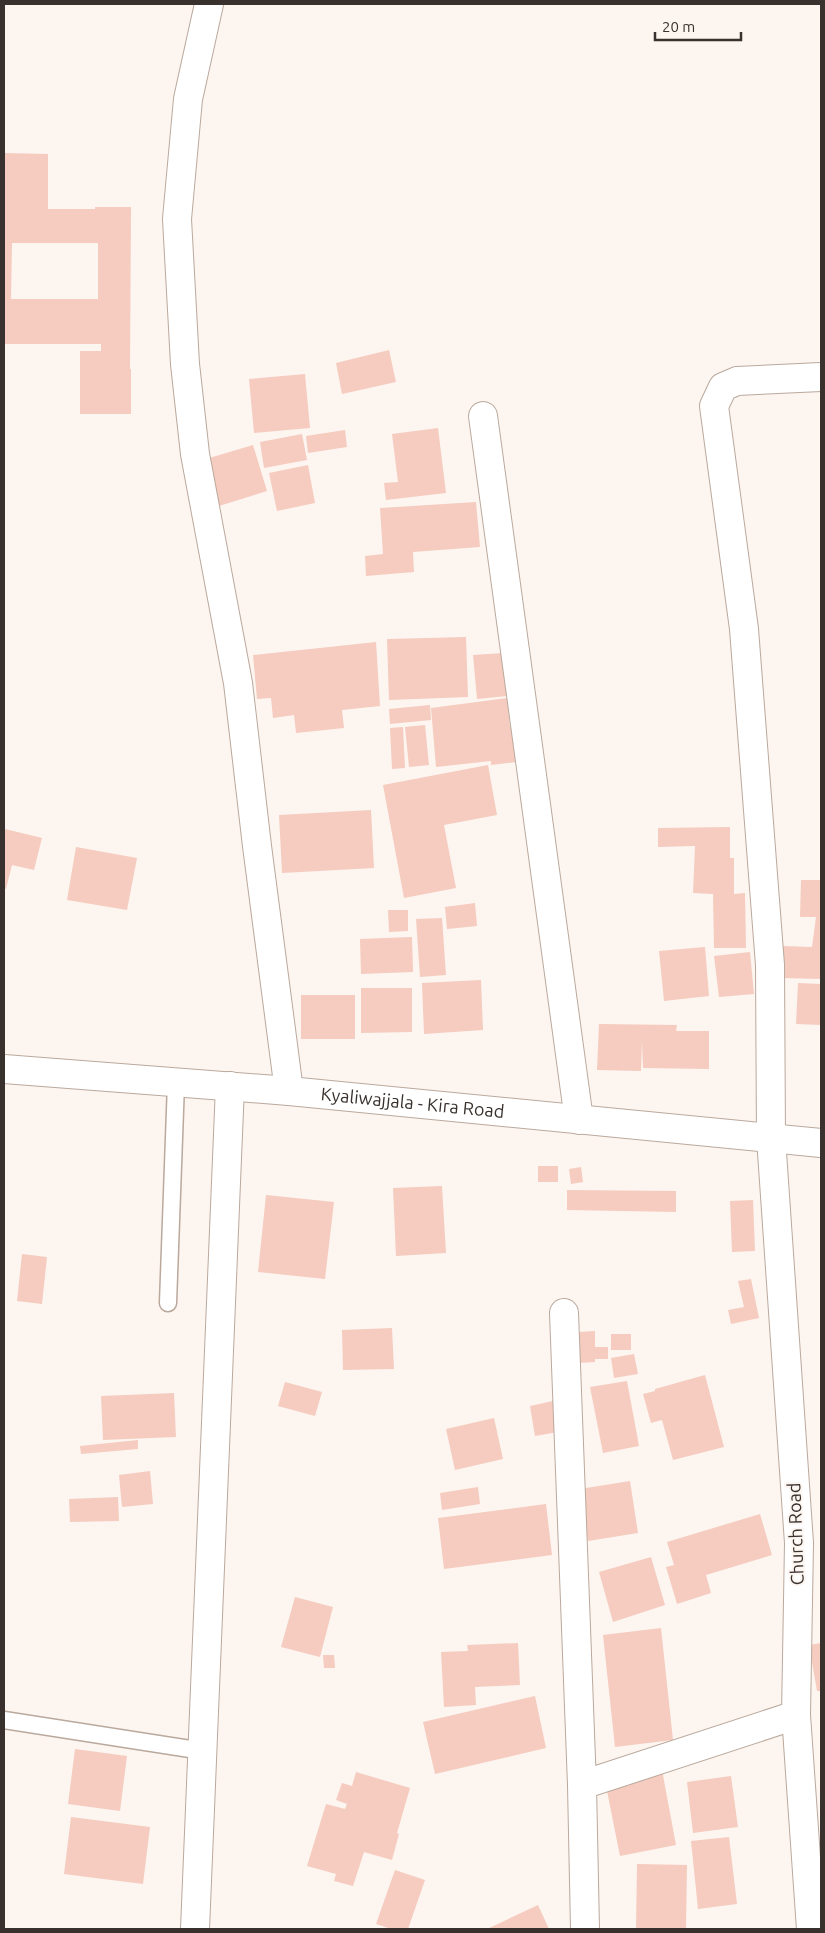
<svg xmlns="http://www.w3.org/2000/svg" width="825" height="1933" font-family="Ubuntu,sans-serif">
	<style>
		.building { fill: #f5ccbf; fill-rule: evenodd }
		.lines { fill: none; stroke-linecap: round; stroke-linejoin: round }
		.service-casing { stroke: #baa99d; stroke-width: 19 }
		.minor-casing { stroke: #baa99d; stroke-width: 30 }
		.tertiary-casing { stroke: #baa99d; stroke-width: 30 }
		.service { stroke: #fff; stroke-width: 16 }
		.minor { stroke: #fff; stroke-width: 28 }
		.tertiary { stroke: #fff; stroke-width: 28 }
		.labels { text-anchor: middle; stroke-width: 4; stroke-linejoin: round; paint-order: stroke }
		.street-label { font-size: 18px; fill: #38312d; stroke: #fdf5f0 }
	</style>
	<rect width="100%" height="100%" fill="#fdf5f0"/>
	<path class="building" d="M4,153L48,154V209H95V207H131L130,369H131V414H80V351H101V344H4ZM12,243H98V299H11Z
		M389,350L396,382L342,394L336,363Z
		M305,374L310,428L254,433L249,379Z
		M438,428L446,493L386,500L384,483L398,482L392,434Z
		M345,430L347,447L308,453L306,436Z
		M302,434L307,460L264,468L260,442Z
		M253,445L267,491L219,506L206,459Z
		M308,465L315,503L277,511L269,473Z
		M476,502L480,547L413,552L414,572L366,576L365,556L383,554L380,508Z
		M466,637L468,697L389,700L387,639Z
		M376,642L380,706L342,710L344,728L296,733L294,715L273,718L271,698L257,699L253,655Z
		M503,653L507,696L477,699L473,655Z
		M507,698L510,727L513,726L517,762L491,765V761L436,767L431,708Z
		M430,705L431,720L390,724L389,709Z
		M425,725L429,765L409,767L405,727Z
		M403,727L405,768L392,769L390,728Z
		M488,765L497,815L444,825L456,888L404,898L383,785Z
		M371,810L374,868L282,873L279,815Z
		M730,827V858H734V894L745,893L746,948H714L713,894L693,893L695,846L658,847V828Z
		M5,829L42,838L34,870L12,865L6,889L4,888Z
		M76,847L137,858L127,910L67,900Z
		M801,880H821V979L782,978L783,946L812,947L816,917H800Z
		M475,903L477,926L447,929L445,907Z
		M388,910H408V931L389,932Z
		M442,918L446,975L420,977L416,919Z
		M412,937L413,972L361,974L360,939Z
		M705,947L709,996L664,1001L659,951Z
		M750,952L754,994L719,997L714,956Z
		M481,980L483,1030L424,1034L422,983Z
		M798,983L821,984V1025L796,1024Z
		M361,988H412V1032L361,1033Z
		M301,995H355V1039H301Z
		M599,1024L677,1025L676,1031H709V1069L643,1068L642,1040L641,1071L597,1070Z
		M538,1166H558V1182H538Z
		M581,1167L583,1182L571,1184L569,1169Z
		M442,1186L446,1253L396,1256L393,1188Z
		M567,1190L676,1191V1212L567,1210Z
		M266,1195L334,1202L325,1279L258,1272Z
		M753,1200L755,1251L732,1252L730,1201Z
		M22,1254L47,1257L42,1304L17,1301Z
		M751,1279L759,1318L731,1324L728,1310L744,1307L738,1281Z
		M392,1328L394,1369L343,1370L342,1330Z
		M595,1331V1347H608V1359H595V1362L578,1363V1332Z
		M611,1334H631V1350H611Z
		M634,1354L638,1374L614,1378L611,1358Z
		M705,1375L724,1447L673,1460L662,1420L651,1423L643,1394L655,1391V1389Z
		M627,1381L639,1446L603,1453L590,1387Z
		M285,1382L322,1392L315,1416L278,1406Z
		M174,1393L176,1437L103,1440L101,1396Z
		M553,1401L558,1432L535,1436L530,1406Z
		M494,1418L503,1459L455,1470L446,1429Z
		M138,1440V1449L81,1454L80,1446Z
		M150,1471L153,1504L122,1507L119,1475Z
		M630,1481L638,1533L588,1541L580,1489Z
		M478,1487L480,1504L442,1510L440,1493Z
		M118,1497L119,1521L70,1522L69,1499Z
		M546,1504L552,1555L444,1569L438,1518Z
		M760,1514L772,1555L706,1575L711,1593L677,1604L666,1567L674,1565L667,1542Z
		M651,1557L665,1605L613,1622L599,1572Z
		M295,1597L333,1607L320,1657L281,1647Z
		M661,1628L673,1740L615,1747L603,1635Z
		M518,1643L520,1685L475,1687L476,1705L444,1707L441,1652L468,1651L467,1645Z
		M821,1643V1691H817L809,1645Z
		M323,1655H334L335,1668H324Z
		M535,1696L546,1748L435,1774L423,1722Z
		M75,1749L127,1756L120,1811L68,1804Z
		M662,1770L676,1845L620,1856L605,1781Z
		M356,1772L410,1788L397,1833L399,1834L392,1860L364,1852L353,1886L334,1881L336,1874L307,1866L326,1804L345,1809L347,1804L336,1800L342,1783L352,1786Z
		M731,1776L738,1827L693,1833L687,1782Z
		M71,1817L150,1827L143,1884L64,1874Z
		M729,1837L737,1904L698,1909L691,1841Z
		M637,1864L687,1865L686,1929H636Z
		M395,1870L425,1880L408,1929H391L376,1924Z
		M538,1905L549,1929H487Z"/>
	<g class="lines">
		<defs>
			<path id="service" d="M168,1303L176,1083
				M4,1720L203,1751"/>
			<path id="minor" d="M209,4L188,99L177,219L185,364L195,454L238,683L257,846L289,1091
				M483,416L579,1120
				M564,1313L582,1785L585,1929
				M582,1785L796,1715
				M195,1929L230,1086
				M811,1929L796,1715L799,1543L771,1138L770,965L744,629L714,406L723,387L737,381L821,377"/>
			<g id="tertiary">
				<path id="s1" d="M4,1069L289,1091L821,1143"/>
			</g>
		</defs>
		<use href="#service" class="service-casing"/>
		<use href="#minor" class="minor-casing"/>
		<use href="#tertiary" class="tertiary-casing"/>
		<use href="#service" class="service"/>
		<use href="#minor" class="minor"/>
		<use href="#tertiary" class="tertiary"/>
	</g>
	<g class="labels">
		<g class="street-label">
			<text dy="6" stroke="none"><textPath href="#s1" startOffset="410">Kyaliwajjala - Kira Road</textPath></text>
			<text transform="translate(796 1534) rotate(-92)" y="6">Church Road</text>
		</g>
	</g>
	<rect width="825" height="1933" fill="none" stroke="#38312d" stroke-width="10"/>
	<path d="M655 32v8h86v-8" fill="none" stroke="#38312d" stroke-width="2.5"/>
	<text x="662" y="32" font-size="15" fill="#38312d" stroke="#fdf5f0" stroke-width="4" paint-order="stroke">20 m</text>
</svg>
